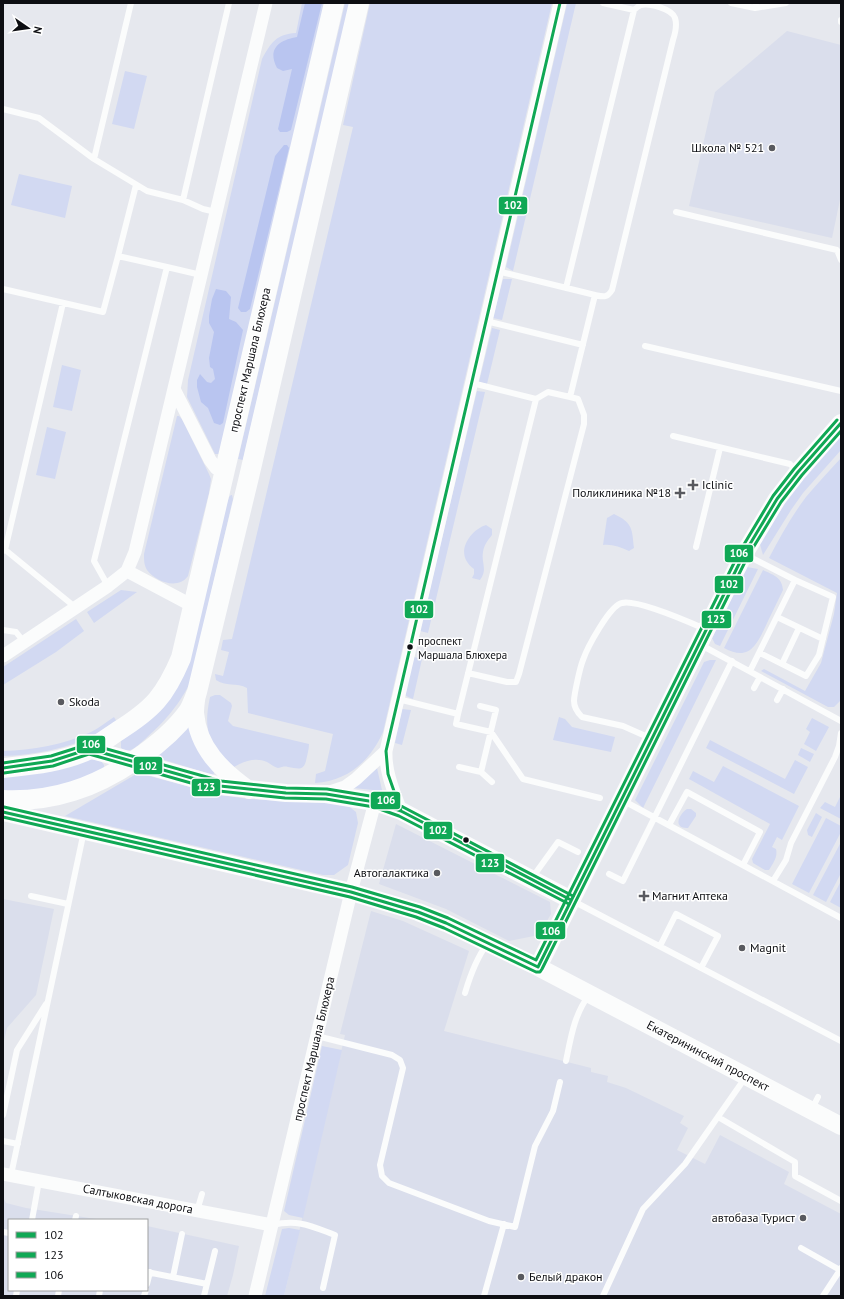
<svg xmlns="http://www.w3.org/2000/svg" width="844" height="1299" font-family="'PT Sans',sans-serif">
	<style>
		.built { fill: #dadeec }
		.green { fill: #d2d9f2 }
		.forest { fill: #b9c5f0 }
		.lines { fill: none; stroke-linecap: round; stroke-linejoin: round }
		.lane { stroke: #fbfcfc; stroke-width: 6 }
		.street { stroke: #fbfcfc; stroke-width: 13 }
		.secondary { stroke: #fbfcfc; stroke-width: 18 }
		.primary { stroke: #fbfcfc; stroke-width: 20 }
		.bus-1-casing { stroke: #fff; stroke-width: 6 }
		.bus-2-casing { stroke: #fff; stroke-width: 6 }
		.bus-3-casing { stroke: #fff; stroke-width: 6 }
		.bus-1 { stroke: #10a855; stroke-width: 3 }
		.bus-2 { stroke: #10a855; stroke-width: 3 }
		.bus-3 { stroke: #10a855; stroke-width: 3 }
		.poi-dot { fill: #595a5f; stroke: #fff; stroke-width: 1.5 }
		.bus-dot { fill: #0d0e12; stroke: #fff; stroke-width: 1.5 }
		.labels { text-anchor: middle; stroke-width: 3; stroke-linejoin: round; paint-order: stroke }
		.bus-label { font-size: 11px; fill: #0d0e12; stroke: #fff; text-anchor: start }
		.poi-label { font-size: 12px; fill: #0d0e12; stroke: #fff; text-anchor: start }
		.street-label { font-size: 12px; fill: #0d0e12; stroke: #fff }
		.line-badge { stroke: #fff; stroke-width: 1.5 }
		.badge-label { font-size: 11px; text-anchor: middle; font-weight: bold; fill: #fff }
	</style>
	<rect width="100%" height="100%" fill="#e6e8ee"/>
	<path class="built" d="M787,31L841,45V195L832,238L689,206L715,92Z
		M396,824L550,902L551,914L539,935L509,941L446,909L379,884Z
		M3,899L54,909L36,995L7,1028L3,1045Z
		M371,911L403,921L469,951L444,1031L591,1068V1072L608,1076L607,1082L626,1088L684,1116L680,1123L688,1128L677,1150L705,1164L720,1135L789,1172L784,1184L841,1214V1296H284L345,1035L340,1034Z
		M3,1197L6,1203L26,1208L102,1220H9V1290H147V1226L239,1246L233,1275L227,1296H3Z"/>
	<path class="green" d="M302,3H325L219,454H215L187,397L188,380L262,59C271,43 276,34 296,33Z
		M345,3H350L243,460L238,459Z
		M370,3H552L383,732C370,761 348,781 315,783L316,774L325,771L333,734L248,713L247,688C237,682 225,687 216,680L215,674L223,676L229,652L221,650L223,640L232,639L353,127L343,125Z
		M569,3H576L513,271L506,267L567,4Z
		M125,71L147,76L134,129L112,124Z
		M19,174L72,186L65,218L11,205Z
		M503,279H512L502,320L493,318Z
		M492,328L500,330L487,384L479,382Z
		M62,365L81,370L72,411L53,407Z
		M477,391L485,392L428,633L420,631Z
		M177,416H179L182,419L209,474L211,479L209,493L188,576C178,590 156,582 147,570C144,565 144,560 144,554Z
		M47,427L66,432L55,479L36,475Z
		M841,434V450L803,493L791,510L763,555L759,541L782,503Z
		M841,458V700L834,707H828L761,671L764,669L805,691L821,663L834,614L837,593L769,558C780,537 791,517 806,497C817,484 829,471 841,458Z
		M231,495H232L233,499L190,683C177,708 164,722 143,741C139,744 135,749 130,750C127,751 124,750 121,748V741L153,717L229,497Z
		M614,514C633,523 632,529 634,548L629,551C620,547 612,544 603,545L607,518Z
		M486,525L492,529V535C488,540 484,545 483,552C481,563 488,569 480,580L472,578L474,574V569C471,567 468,564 466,560C459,546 473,529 486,525Z
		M747,567L758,569L720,646L715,644L712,638Z
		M763,570C773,575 782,577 783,590C778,600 773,611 768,621C758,642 751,663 724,648Z
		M121,590L137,592L94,623L87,612Z
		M76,619L84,631L56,652L3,685V667Z
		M414,657L422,659L413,699L408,697L405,695Z
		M710,660H716L643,808L635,800L704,662Z
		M215,695H220L231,703L232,706L228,721L233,726L309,744C309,750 307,755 306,761C303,772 297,768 288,767C285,766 282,767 278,768C274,767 271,764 267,762C256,757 244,761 234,767C208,746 203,730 210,697Z
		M402,709L411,710L402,745L395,743Z
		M114,717L117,722C110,726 103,731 96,734C68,749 34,755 3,756V751C32,750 64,745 91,732C99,728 106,722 114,717Z
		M559,717L565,719L572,727L615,737L611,752L553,740Z
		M812,718L829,727L816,751L804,744L810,732L806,729Z
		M188,723L215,771L213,775L158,758L157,755Z
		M710,740L785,779L795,760L808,767L794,794L706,748Z
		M801,748L814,754L810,762L798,755Z
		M90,759L101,761L104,765V768L74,785L3,793V776Z
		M723,766L799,806L782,840L777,837L772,847L776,849C778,857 773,863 769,870H765L753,863L752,859L770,824L689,779L693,771L714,782Z
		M377,768L382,790L381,793L373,790L353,788Z
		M138,773L220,795L249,799L346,804L356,812L358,823L348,865L334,875H323L65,816Z
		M841,795V819L820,808L825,802L835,807Z
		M687,809H691L696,813V816L688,828C673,829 678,815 687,809Z
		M816,813L822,817L812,837L808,835L807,830Z
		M826,818L841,826V832L809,893L792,884Z
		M841,842V873L826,902L813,895Z
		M841,881V908L830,902Z
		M322,1046L342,1050L303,1218L289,1215L284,1211Z
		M289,1228L300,1230L284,1296H265L282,1229Z"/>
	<path class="forest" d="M305,3H322L291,130L287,132H280L278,129L292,69L283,71L277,68C267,49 279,40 297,37Z
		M284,145H287L289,148L250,309L246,312H241L238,308L275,156Z
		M216,289L226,291L231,297L229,319L236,322L243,330L223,423L220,425L214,423L208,408L201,402L197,387V380L200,374L207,382L211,383L215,379L213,369L210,367L209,358L214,332L209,323V316L212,299Z"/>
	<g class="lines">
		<path class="lane" d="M731,3L755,8L756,3
			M755,8L786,3
			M841,22V20
			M3,109L39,118L94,159L147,191L183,200L203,209L216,212
			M94,159L131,3
			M136,185L118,256L167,267
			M183,200L229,3
			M676,212L837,250L841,260
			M497,271L595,295
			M566,288L634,10
			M3,289L103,312L118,256
			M486,321L583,345
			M645,346L841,391
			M472,383L536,399L548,392L570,397
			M673,436L790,464L797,471
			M696,547L720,448
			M3,548L75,607
			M3,551L5,550L63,303
			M746,555L795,580L750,671
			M108,586L94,561L167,267L201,275
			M777,617L823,639
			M3,630L16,632L24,642
			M701,645L841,721
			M760,653L806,676L819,655L833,597L795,580
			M782,664L799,628
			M468,673L507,682H516L519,674L584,424V415L578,399L570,397L595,295C604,297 607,298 612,290L673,40C675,34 677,24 675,18C672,9 650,3 641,5C638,6 636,8 634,10L603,3
			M754,688L760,677
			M398,699L458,714L456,724L491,732L523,779L600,798
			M777,700L783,689
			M458,714L536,399
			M650,738L623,726L582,717C578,713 574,708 574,701C574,695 580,667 583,660C587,648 610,605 622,603C637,599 689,622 705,629
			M459,767L481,772L496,710L480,706
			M481,772L492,782
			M622,800L841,918
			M669,825L687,792L760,832L743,865
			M609,874L623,881L732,661
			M532,878L558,842L578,852
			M773,881L786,860L791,843L835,757L839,746L841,733
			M31,896L68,904
			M573,901L841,1041
			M660,946L676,914L718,936L701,968
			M465,993C470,976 476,959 487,944
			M317,1036L392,1055L400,1060L403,1068L380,1165L382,1176L389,1183L489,1221L515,1227L535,1146L553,1111L560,1082
			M566,1061C571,1037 574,1015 589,995
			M812,1109L818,1097
			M3,1115L17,1050L46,1004
			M718,1117L795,1162V1176L841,1201
			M3,1141L18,1144
			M11,1175L84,831
			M197,1211L202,1194
			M32,1220L39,1181
			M75,1220L76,1216
			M272,1225C299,1219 311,1226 335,1235L323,1288
			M3,1232L9,1233
			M801,1248L840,1270L841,1268
			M147,1272L207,1284
			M173,1277L182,1234
			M147,1284L150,1272
			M16,1296L17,1290
			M58,1296L59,1290
			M99,1296L100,1290
			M144,1296L146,1290
			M204,1296L215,1251
			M484,1296L504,1224
			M603,1296L643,1209L685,1164L745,1078
			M823,1296L840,1270"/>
		<path class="street" d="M174,389L210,460L216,468L225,471
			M127,571L193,606
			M3,656L108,586L127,571L135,552L266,3
			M327,793L345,787L356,779L386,751
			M401,811C394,792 385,772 386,751L560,3
			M3,1174L272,1225
			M255,1296L351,892L375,802"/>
		<path class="secondary" d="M197,694C196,700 195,707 195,713C198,748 221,770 249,790
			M89,749L220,786L286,793L326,794L375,802L401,811L571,900
			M3,812L351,892L418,912L446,923L538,967L841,1126
			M538,967L744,554L777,499L798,472L841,423"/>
		<path class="primary" d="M3,768C31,765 64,762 90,749C100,744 109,737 118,731C153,709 165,696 181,658L334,3
			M3,800C26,801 51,798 73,791C112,779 164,745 188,712C192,706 194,699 197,692L249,477L359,3"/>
		<defs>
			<path id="bus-1" d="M3,768L52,761L89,749L220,786L286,793L326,794L375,802L401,811L571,900
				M401,811L388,774L386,751L560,3
				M3,812L351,892L418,912L446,923L538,967L744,554L777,499L798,472L841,423"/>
			<path id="bus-2" d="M4,773L53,766L89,754L219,791L285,798L326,799L374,807L399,816L569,904
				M3,817L350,897L416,917L444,928L536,972H540L542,969L748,556L781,502L802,475L841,431"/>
			<path id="bus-3" d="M3,763L51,756L89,744L221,781L286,788L327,789L376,797L403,807L573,896
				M4,807L352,887L420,907L448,918L536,960L740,551L773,496L794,469L837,420"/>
		</defs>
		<use href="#bus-1" class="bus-1-casing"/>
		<use href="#bus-2" class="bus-2-casing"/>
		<use href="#bus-3" class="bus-3-casing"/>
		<use href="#bus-1" class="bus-1"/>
		<use href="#bus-2" class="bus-2"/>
		<use href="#bus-3" class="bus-3"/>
	</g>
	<g class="poi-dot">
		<circle cx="772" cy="148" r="4"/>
		<path d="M691 479h4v4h4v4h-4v4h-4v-4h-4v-4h4z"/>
		<path d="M678 487h4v4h4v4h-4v4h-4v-4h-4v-4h4z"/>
		<circle cx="61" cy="702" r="4"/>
		<circle cx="437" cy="873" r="4"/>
		<path d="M642 890h4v4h4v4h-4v4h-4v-4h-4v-4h4z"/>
		<circle cx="742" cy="948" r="4"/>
		<circle cx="803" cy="1218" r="4"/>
		<circle cx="521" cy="1277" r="4"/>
	</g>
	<g class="bus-dot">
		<circle cx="410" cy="647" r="3.5"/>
		<circle cx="466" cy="840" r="3.5"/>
	</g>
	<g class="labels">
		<g class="bus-label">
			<text x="418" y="645">проспект<tspan x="418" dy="14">Маршала Блюхера</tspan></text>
		</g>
		<g class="poi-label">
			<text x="764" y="152" text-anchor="end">Школа № 521</text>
			<text x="702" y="489">Iclinic</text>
			<text x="671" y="497" text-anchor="end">Поликлиника №18</text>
			<text x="69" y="706">Skoda</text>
			<text x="429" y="877" text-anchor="end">Автогалактика</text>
			<text x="652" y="900">Магнит Аптека</text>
			<text x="750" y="952">Magnit</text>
			<text x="795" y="1222" text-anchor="end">автобаза Турист</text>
			<text x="529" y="1281">Белый дракон</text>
		</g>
		<g class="street-label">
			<text transform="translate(250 360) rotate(-77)" y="4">проспект Маршала Блюхера</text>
			<text transform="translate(314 1049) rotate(-77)" y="4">проспект Маршала Блюхера</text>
			<text transform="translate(708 1056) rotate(28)" y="4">Екатерининский проспект</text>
			<text transform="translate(138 1199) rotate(11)" y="4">Салтыковская дорога</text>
		</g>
	</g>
	<g class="line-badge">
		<rect x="498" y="196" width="30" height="19" rx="4" fill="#10a855"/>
		<rect x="724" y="544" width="30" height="19" rx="4" fill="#10a855"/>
		<rect x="714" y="575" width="30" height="19" rx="4" fill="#10a855"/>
		<rect x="404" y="600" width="30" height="19" rx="4" fill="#10a855"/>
		<rect x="701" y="610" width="31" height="19" rx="4" fill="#10a855"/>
		<rect x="76" y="735" width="30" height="19" rx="4" fill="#10a855"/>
		<rect x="133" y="756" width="30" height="19" rx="4" fill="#10a855"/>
		<rect x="191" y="778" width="30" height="19" rx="4" fill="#10a855"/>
		<rect x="370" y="791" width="31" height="19" rx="4" fill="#10a855"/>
		<rect x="423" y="821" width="30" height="19" rx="4" fill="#10a855"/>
		<rect x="475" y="853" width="30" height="20" rx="4" fill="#10a855"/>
		<rect x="535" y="921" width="31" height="19" rx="4" fill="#10a855"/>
	</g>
	<g class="badge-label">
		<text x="513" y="209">102</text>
		<text x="739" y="557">106</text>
		<text x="729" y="588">102</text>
		<text x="419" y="613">102</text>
		<text x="716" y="623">123</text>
		<text x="91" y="748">106</text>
		<text x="148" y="770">102</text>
		<text x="206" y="791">123</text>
		<text x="386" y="804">106</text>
		<text x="438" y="834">102</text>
		<text x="490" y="867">123</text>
		<text x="551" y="935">106</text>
	</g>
	<rect width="844" height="1299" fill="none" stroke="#0d0e12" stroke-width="8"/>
	<rect x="8" y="1219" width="140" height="72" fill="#ffffff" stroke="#9e9fa0"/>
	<rect x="16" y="1232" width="20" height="6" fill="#10a855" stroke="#9e9fa0"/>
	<text x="44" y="1239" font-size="12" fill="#0d0e12">102</text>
	<rect x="16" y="1252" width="20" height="6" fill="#10a855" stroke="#9e9fa0"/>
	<text x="44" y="1259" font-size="12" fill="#0d0e12">123</text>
	<rect x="16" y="1272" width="20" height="6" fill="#10a855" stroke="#9e9fa0"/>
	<text x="44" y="1279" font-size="12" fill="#0d0e12">106</text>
	<g transform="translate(28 28) rotate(103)" stroke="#ffffff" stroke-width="3" paint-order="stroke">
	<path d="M0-3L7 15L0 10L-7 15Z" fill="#0d0e12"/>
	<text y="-6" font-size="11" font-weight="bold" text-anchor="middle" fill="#0d0e12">N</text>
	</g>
</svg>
